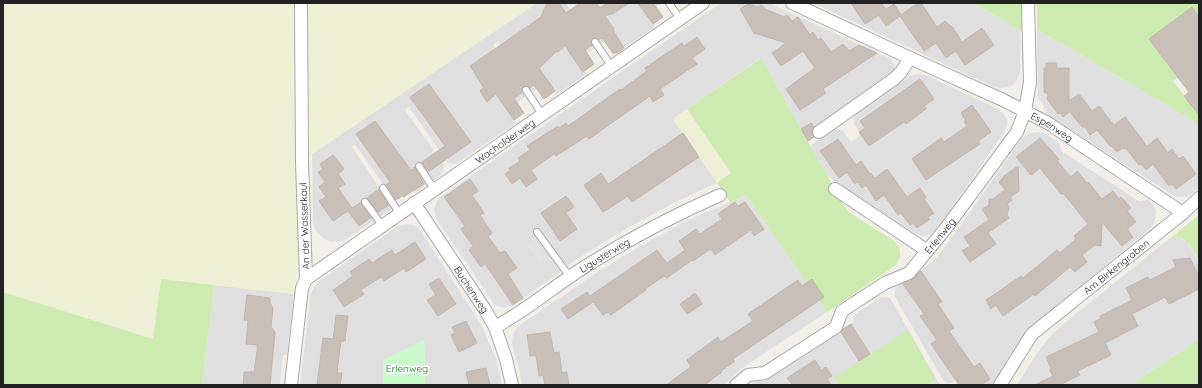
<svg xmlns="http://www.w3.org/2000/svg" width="1202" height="388" font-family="Quicksand,sans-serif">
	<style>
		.residential { fill: #e0dfdf }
		.farmland { fill: #eef0d5 }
		.grass { fill: #cdebb0 }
		.park { fill: #c8facc }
		.parking { fill: #e2e2e2 }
		.building { fill: #c7bfb8; stroke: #c4b6ab }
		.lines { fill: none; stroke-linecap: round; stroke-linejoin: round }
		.service-casing { stroke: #a9a9a9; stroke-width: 8 }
		.minor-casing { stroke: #a9a9a9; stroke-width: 14 }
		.service { stroke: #fff; stroke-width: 6 }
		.minor { stroke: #fff; stroke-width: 12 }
		.labels { text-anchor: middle; stroke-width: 3.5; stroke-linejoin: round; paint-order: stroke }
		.street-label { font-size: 10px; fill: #222; stroke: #fff }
		.park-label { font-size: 10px; fill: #0c8416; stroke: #fff }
	</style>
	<rect width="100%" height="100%" fill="#f2efe9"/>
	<path class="residential" d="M537,3H566L584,29L582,30L595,48L587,53L595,64L585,71L587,74L556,95L554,92L544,99L537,89L531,92L523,81L525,79L498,41L493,45L515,76L513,78L526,96L517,102L524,113L514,120L516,123L456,164L448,163L409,107L405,110L444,165L442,174L415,193L413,191L404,198L393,182L385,187L355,144L352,147L393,208L343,241L330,242L322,237L315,230L313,220L312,154Z
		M573,3H660L656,7L663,17L653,24L655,27L614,55L605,41L600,45L592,33L593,32Z
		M724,3H769L890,59L895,66L894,72L808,141L760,58L673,119L717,183L675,202L612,237L568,265L569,266L513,305L504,308L495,305L436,218L434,209L437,201L439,198L715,7Z
		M813,3H974L1020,30V72L1019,76L1015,83L1011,86L1002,88L994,87Z
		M1037,29L1199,124V189L1186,197H1180L1174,196L1048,115L1044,108L1042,102L1038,99Z
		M916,74L925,75L998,109L1003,113L1007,119V124L1005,131L936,230L931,234L924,236L916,234L827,176L810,146L831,131L837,129L843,131L851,142L861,135L854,124V118L856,114L908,77Z
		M1039,132L1046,134L1059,143L1061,151L1139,201L1148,200L1151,202L1156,210L1155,221L1150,229L1028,329L992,385H973L965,374L953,382L950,383H947L943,380L894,295L896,287L926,267L940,254L1023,137L1031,133Z
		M746,195L827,312L745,366L724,385H522L519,368L512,343L513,334L517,327L599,271L637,248L684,222Z
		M407,224L414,225L420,230L482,326L496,359L502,385H425L424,341L383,360V385H300L311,293L314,287L318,282L398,226Z
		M1172,238H1179L1187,242L1199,261V339L1130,385H1017L1037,353L1048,339L1062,325L1164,243Z
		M214,285L294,294L287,355H283L280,385H202Z
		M882,297L890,298L940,385H928L936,380L833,378L838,385H751L757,380L765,381L853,322L854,315Z"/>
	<path class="farmland" d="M3,3H295L298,260L294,294L161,279L153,339L3,292Z
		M307,3H537L309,156Z
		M687,109L732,173L717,183L673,119Z"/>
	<path class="grass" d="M974,3H1022L1023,32Z
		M1037,3H1199V17L1191,7L1149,39L1178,77L1173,81L1199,115V124L1037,29Z
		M761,58L847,211L894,241L899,247L900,252V258L896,265L827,312L746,195L730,202L717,183L731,173L687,109Z
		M1199,215V261C1191,246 1183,229 1164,243Z
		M161,279L214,285L202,385H3V292L153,339Z
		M908,330L936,380L928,385H838L833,378Z
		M1199,339V385H1130Z"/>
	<path class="park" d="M424,340L425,385H383V360Z"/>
	<path class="parking" d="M535,239L548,257L540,263L527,245Z"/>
	<path class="building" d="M550,3H559L566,13L580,3H596L600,8L607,3H629L614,13L605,16L614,29L613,30L624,48L617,53H613L602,38L599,40L597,38H593L591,42L592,45L585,50L594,64L583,72L565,46L558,52L557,51L539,68L555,91L544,99L534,85L530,88L526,86L523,87L522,90V93L514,98L524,113L514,120L496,94L487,102L480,91L484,88L470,66L541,17L546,5Z
		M638,3H653L663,17L653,24Z
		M851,3H881L886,9L894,4L901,15L918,3H921L937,27L945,21L953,28L962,42L982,28L994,45L965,65L956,51L946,58L936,43L924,51L900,16L886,26L879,15L865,24Z
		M748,4L758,7L762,5L765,9L784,17L787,15L792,21L798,17L810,35L813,32L818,40L821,38L831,52L843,44L849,51L859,45L877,53L823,89L826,93L800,110L786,89L815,68L803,51L781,66L772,53L786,43L754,33L740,9Z
		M1192,7L1199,17V115L1184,96L1189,92L1149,39Z
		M697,37L705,49L692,58L697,64L660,89L664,95L653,102L650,96L589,139L587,136L556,156L554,154L531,170L537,179L526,187L520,178L512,184L505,174L510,171L509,168L520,161L518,158L530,150L527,146L558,126L559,128L566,123L568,126L620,89L621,90L647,71L645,68L682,43L684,46Z
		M1046,63H1056L1057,68H1069V101L1079,94L1092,111L1099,106L1114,125L1125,117L1147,146L1157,138L1168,153L1172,149L1179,159L1183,156L1196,174L1176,189L1172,184L1169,186L1153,164L1146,170L1141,164L1139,165L1126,148L1124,149L1123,148L1117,152L1112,146L1111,147L1097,130L1090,135L1085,127H1082L1069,111V112L1063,117L1060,113L1058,114L1047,99L1048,94L1044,92V68H1046Z
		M920,79L934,99L924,106L926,109L906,124L904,122L869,146L859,132L865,128L860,121Z
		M429,84L471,142L428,172L422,162L445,146L410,97Z
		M972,105L991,132L978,141L980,144L926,180L912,159L941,138L944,142L967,126L964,122L966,121L961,113Z
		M375,121L411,170L415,167L424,184L403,197L402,196L396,200L386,185L390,182L356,134Z
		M811,123L814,127L812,132L814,137L808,141L801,129Z
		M683,133L699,157L632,202L628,196L603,212L584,185L601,173L608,184Z
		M1040,138L1059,159L1057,161L1071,177L1077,171L1087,183L1088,182L1102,199L1113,191L1119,199L1121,197L1131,208L1127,211L1136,222L1127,229L1133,237L1122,246L1102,222L1101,246L1095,245L1082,255L1087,262L1075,272L1070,267L1035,296L1034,294L1003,316L996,305L991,309L986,300L1021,276L1023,278L1057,250L1060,253L1076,239L1074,236L1088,224L1064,194H1061L1040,168L1031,175L1016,157Z
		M838,139L856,165L861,161L870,174L871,173L875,178L887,169L907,197L920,188L926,197L924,199L934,213L928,217L930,219L917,228L913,223L910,225L901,213L898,215L884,195L876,201L866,185L862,188L858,182L855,184L847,172L839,178L820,151Z
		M333,155L344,169L338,174L345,184L338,188L352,208L361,202L371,217L359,226L348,211L333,221L319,201L326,197L319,187L325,182L318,172L323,169L320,164Z
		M1018,166L1019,191L1010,197L1012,200L1007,204L1009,207L1007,215L1009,218L988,233L996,244L970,262L962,251L970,246L964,237L989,220L982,209L989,205V199H993L1005,190L999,182L1003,178L1004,176Z
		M470,179L478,191L472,195L484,213L480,215L492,233L488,236L500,253L505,251L517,268L508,274L523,298L513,305L485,264L481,267L469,250L473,246L461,229L465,226L444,197Z
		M379,189L389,205L378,212L367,198Z
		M566,196L574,207L566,213L577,229L560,241L541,213Z
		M735,202L738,206L745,202L764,229L754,236L751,230L715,255L711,249L693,261L692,260L667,278L664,276L645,289L646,290L611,315L608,312L603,315L593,302L568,319L561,309L587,292L590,296L657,250L667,263L685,250L679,241L696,229L700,234L722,219L718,214Z
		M415,242L426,259L406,272L404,268L384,281L381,277L361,290L364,294L344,307L333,290L353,276L350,272L369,259L372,263L392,250L395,255Z
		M1190,258L1199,276V289L1169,304L1165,297L1132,314L1138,326L1105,343L1111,355L1078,371L1080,375L1059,385H1035L1053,376L1050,370L1051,368L1046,357L1099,332L1094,322L1101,318L1100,316L1132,300L1126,288L1148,277L1150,280L1176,267L1173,260Z
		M921,271L942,302L938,304L954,328L949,331L974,367L980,363L990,379L982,385H959L931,344L937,340L920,316L924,314L903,284L912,280Z
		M439,278L456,304L438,316L427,300L436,295L429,284Z
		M812,279L824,297L733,359L735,361L721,371L722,372L704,385H666L691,367L687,360L718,337L721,342L753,321L748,314L798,280L802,286Z
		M695,293L702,304L687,314L680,304Z
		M247,295L270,298V303L273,308L271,327L275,332L270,385H243L244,372H254L257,351V345L246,344L248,320H244Z
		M336,315L348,316L345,341H341L337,373H342L340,385H317L323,338L333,339Z
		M466,321L477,343L459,352L451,335L455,333L452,327Z
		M851,324L870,354L859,361L841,332L843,329Z
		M550,332L554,353L559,352L562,373L567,372L569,385H545L543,375L539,376L536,355L530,356L527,335Z
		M815,360L821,370L826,367L832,376L827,379L831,385H793L787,378Z
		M486,368L490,385H469L466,372Z"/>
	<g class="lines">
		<defs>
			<path id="service" d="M669,3L680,19
				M595,42L612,67
				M526,90L542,114
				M419,166L434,189
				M383,188L399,213
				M365,202L382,225
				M537,232L570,277"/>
			<g id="minor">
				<path id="s1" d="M792,3L910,58L1003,100L1048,123L1183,213"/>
				<path d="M819,132L894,79L901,72L910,58"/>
				<path d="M835,189L926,250"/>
				<path id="s2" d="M414,203L484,308L495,327L506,359L512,385"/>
				<path id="s3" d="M306,279L703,3"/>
				<path id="s4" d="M495,327C526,311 553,287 583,268C627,240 672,216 720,195"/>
				<path d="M291,385L302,288L306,279L302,162L301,3"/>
				<path id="s5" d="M736,385L748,375L765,373L836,327L842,311L885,283L909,273L946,228L1017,132L1025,111L1030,82L1028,3"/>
				<path id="s6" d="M1000,385L1032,334L1183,213L1199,198"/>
			</g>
		</defs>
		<use href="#service" class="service-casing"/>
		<use href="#minor" class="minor-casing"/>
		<use href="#service" class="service"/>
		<use href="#minor" class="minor"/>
	</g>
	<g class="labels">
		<g class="street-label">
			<text dy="4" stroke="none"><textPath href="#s1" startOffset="288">Espenweg</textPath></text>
			<text dy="4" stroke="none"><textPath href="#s3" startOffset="242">Wacholderweg</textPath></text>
			<text transform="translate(304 226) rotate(-92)" y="4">An der Wasserkaul</text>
			<text dy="4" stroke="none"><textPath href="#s5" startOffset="260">Erlenweg</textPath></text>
			<text dy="4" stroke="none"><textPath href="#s4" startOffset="131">Ligusterweg</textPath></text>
			<text dy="4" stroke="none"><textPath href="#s6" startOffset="168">Am Birkengraben</textPath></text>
			<text dy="4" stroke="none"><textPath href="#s2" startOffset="104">Buchenweg</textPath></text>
		</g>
		<g class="park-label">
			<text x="407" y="372">Erlenweg</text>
		</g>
	</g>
	<rect width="1202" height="388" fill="none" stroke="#222222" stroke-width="8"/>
</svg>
